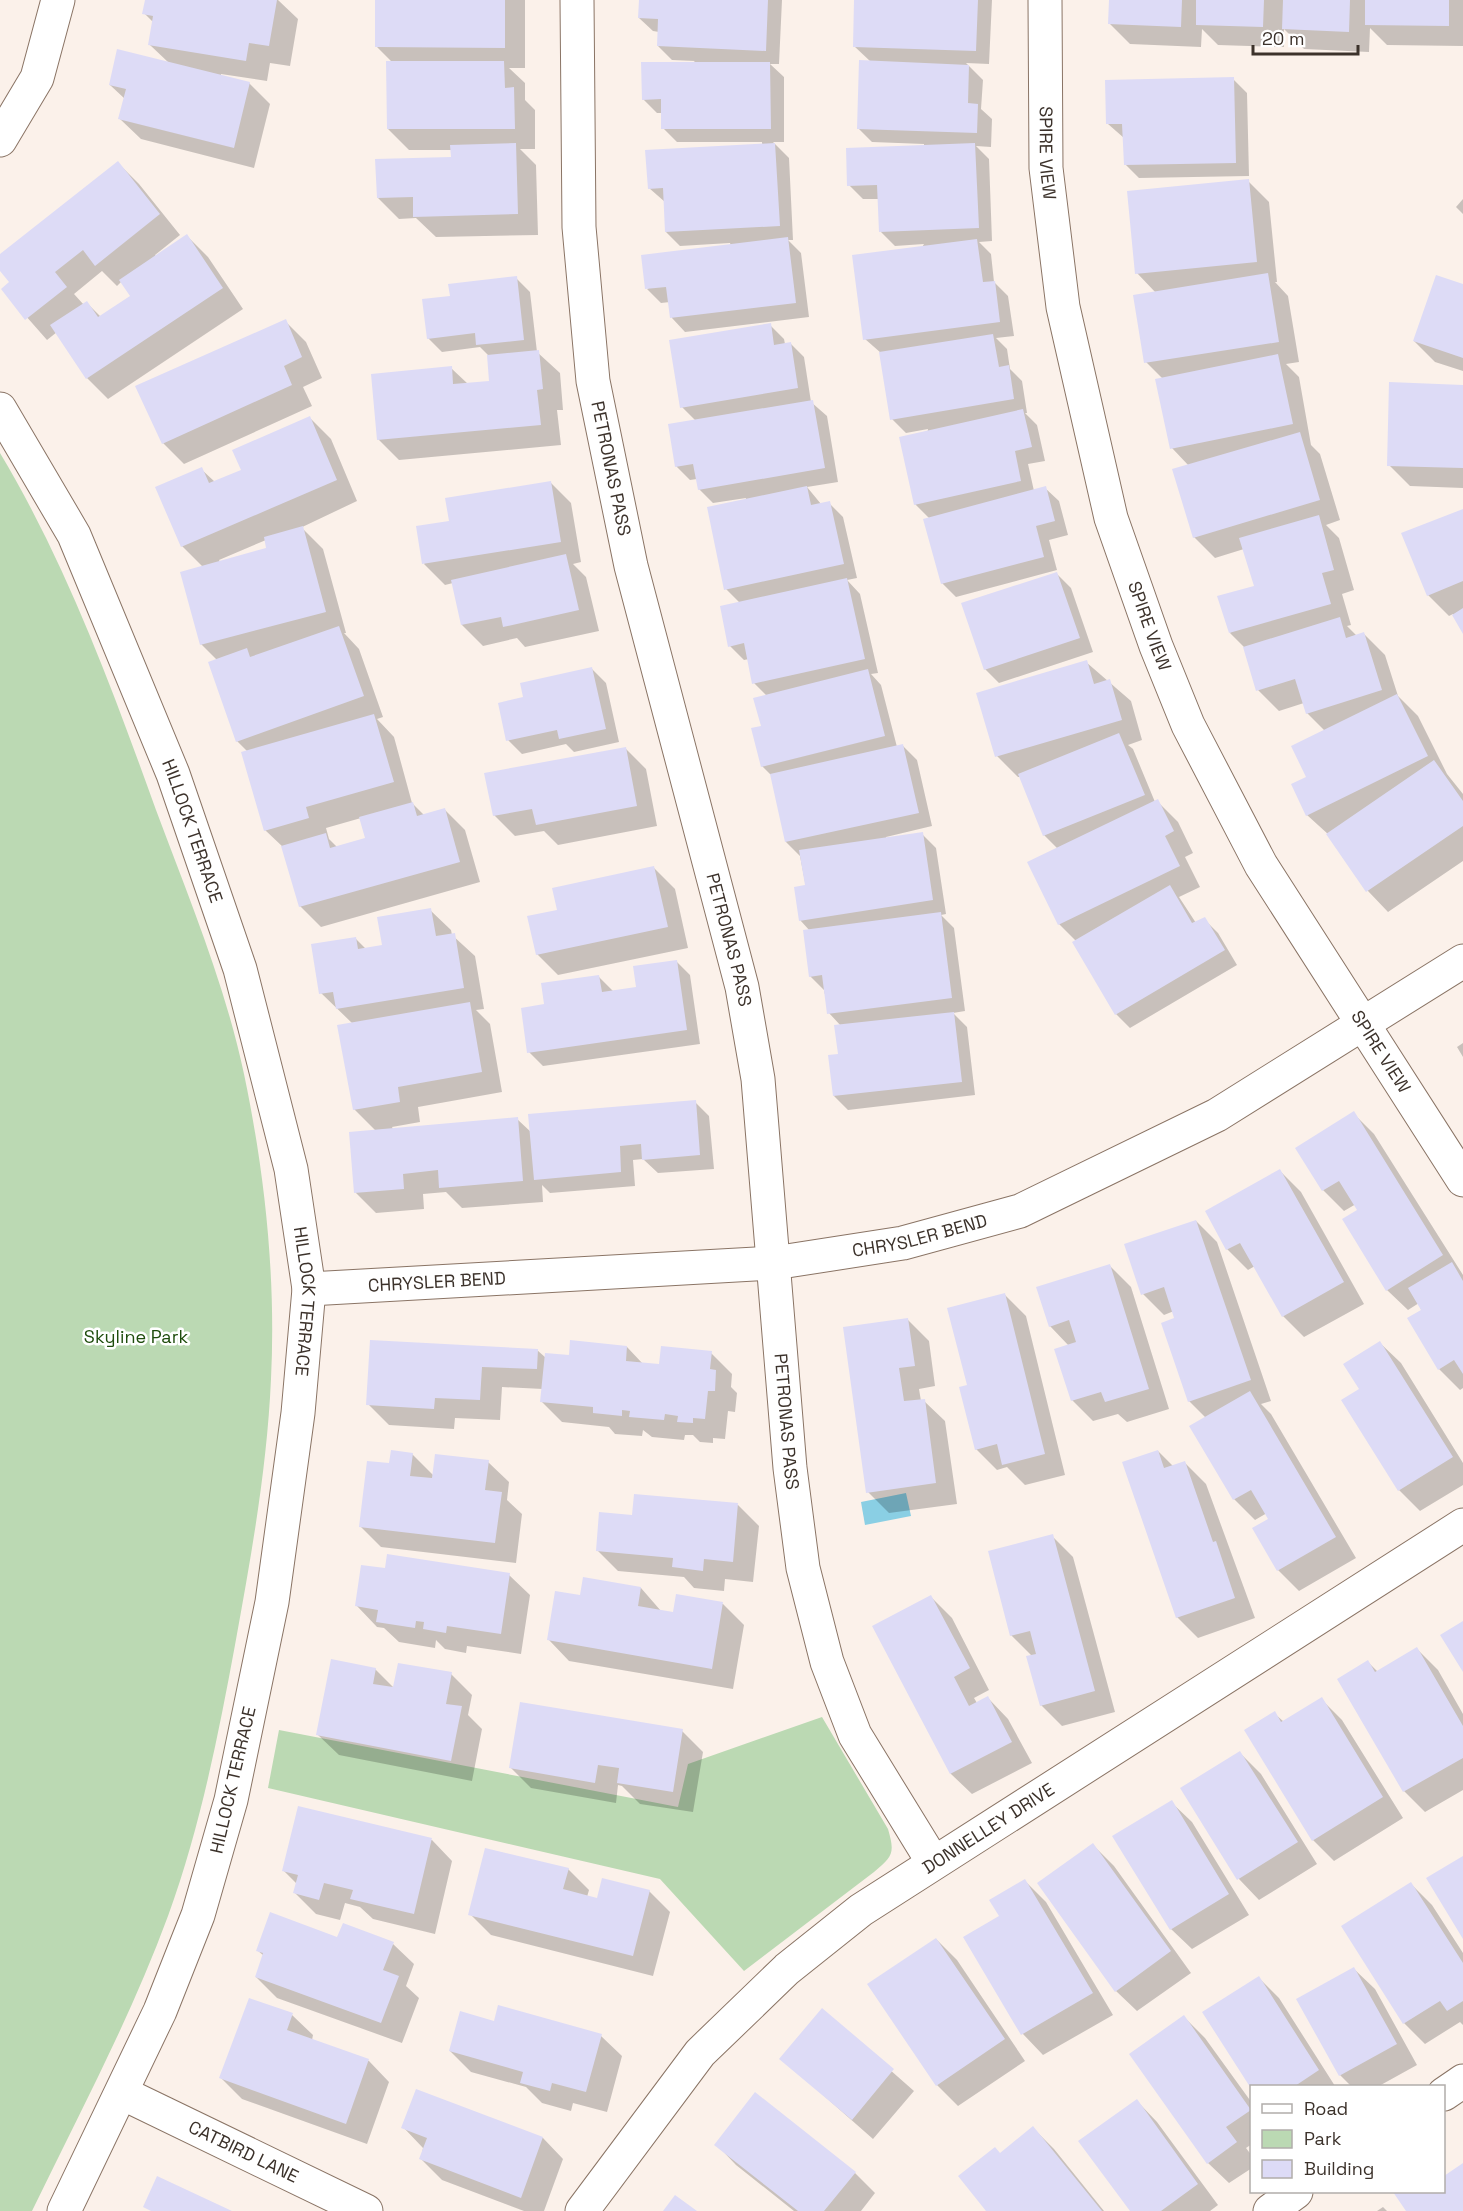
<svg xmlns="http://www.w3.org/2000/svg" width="1463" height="2211" font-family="'Space Grotesk',sans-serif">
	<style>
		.green { fill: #bbd9b3 }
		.water { fill: #8acfe4 }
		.shadow { fill: #0003; fill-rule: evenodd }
		.building { fill: #dddbf6 }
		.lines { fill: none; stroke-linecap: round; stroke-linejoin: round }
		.minor-casing { stroke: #8a7465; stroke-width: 35 }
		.minor { stroke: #fff; stroke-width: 33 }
		.labels { text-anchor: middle; stroke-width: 5; stroke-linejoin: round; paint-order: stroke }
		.street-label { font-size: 18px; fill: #3c322b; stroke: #fff }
		.park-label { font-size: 18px; fill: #1e4c0c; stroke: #fff }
	</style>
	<rect width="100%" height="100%" fill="#fbf1ea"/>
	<path class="green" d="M0,453C67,565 112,688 156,810C188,896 225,984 244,1074C265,1174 276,1277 271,1379C267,1469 251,1557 235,1645C218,1737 200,1828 168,1916C131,2017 79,2114 32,2211H0Z
		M822,1717L888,1829C895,1853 893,1856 874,1872L744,1971L660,1879L268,1788L279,1730L678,1807L688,1764Z"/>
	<path class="water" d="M906,1493L911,1516L865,1525L861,1502Z"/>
	<path class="shadow" d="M146,0H278L298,19L290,66L270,63L267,81L221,74V76L249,83L270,104L254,168L141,139L120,119L125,99L110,85L169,63L150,45L153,22L144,13Z
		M377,0H525V68H509L525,83V100L535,110V149H520L536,165L538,235L436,237L416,218L399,219L378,198L452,159V150H409L388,129L392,62L377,47Z
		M640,0H782L779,64H770L784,77V142H773L789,158L793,240H788L801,253L809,317L685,332L672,318L670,302L661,303L647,289L731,246L730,243L680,246L666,232L665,202L649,188L762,145V142H677L663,128V113H657L643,99L695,61L672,60L658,46L659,32L653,31L639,18Z
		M856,0H992L989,64L966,63L983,80L981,109L992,119L991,147L976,146L989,159L992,241L979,242L991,254L994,282L1008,296L1014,336L996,338L1007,349L1010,369L1022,381L1027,413H1025L1037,425L1045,461L1028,464L1034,491L1045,488L1059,501L1068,535L1049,540L1057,570L956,597L942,583L930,519L915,504L928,429L906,433L892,419L881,353L865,339L924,244L895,246L881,232L880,199H863L849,185L924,146V144L872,142L858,128L871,62L854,46Z
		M1110,0H1463V46L1387,45L1370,28L1369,52L1304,49L1284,29V47L1218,45L1202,29L1201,47L1130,44L1109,23Z
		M1233,79L1247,93L1249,176L1139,178L1125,164L1124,138L1108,124Z
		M118,163L139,184L180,235L155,255L156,257L187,236L208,257L243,309L108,399L87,378L57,332L47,340L3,290L11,282L0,269V256ZM102,271L117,286L122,281L132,296L101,317L87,303L84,305L74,294Z
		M1248,181L1269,202L1277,282H1275L1288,296L1299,362L1286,364L1299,377L1311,445L1320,454L1340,520L1326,525L1339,538L1354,590L1342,594L1351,625L1347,626L1357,636L1364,634L1385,655L1398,696L1418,716L1447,774L1463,794V861L1388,912L1368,891L1329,835L1307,815L1308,777L1325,731L1307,713L1304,703L1279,711L1258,690L1244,647L1230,633L1256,587L1244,549L1215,558L1194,537L1189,466L1172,448L1163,379L1146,362L1156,293L1137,273Z
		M1463,199V214L1456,207Z
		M516,278L530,292L537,352L560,373L563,410H557L561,445L399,460L378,439L451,368L468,384L491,382L488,355L480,347L442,352L428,338L451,297Z
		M1463,286V371L1435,362L1414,341Z
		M285,321L306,342L322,378L303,387L312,406L184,464L163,443Z
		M770,325L784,339L785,344L790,343L804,357L811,402L827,416L838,482L807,487L821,504L829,503L843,517L857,578L847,580L860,594L878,673L871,674L881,685L897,747L903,746L917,760L932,826L886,837V839L922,834L936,848L946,914L941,915L954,928L965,1011L953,1013L967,1027L975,1095L848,1110L834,1096L841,1026L829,1013L824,990L810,976V931L800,920L806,887L800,856L786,842L772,776L762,766L763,727L767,696L754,683L749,659L744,660L730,646L740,603L726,589L746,498L713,503L699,489L697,479L690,480L676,466L696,421L682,407Z
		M1463,386V488L1410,486L1389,465Z
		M310,418L331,439L357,501L296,530L302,528L323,549L346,633H344L359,649L383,717L377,719L394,737L412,803L424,815L444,809L465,830L480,882L321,927L300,906L284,848L265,830L248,752L237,741L217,660L201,644L203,567L182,546L201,469L215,482L243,470ZM266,540L268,549L220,562L219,560ZM361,818L367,839L337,847L329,839L326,828Z
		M550,482L571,503L581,562L573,564L586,577L599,631L525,647L517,638L483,646L462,625L453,583L445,585L424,564L451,522Z
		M1463,510V631L1453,614L1449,616L1428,595Z
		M1057,574L1071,588L1093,652L999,683L985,669Z
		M1086,662L1131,701L1142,740L1128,745L1133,749L1155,802L1157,801L1178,822L1193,853L1185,857L1200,887L1179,897L1196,923L1204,919L1218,933L1237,965L1130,1028L1116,1014L1077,942L1059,924L1058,849L1044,835L1020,777H1018L997,756Z
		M592,669L606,683L619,742L574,752L566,744L522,754L508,740L525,699Z
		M625,748L646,769L657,826L558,845L544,831L515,836L494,815Z
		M654,868L675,889L688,948L558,975L537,954L558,911Z
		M430,910L451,930L452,935L475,956L484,1009L476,1010L490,1024L502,1092L418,1107L420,1122L392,1127L393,1129L517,1119L532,1133L695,1102L709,1116L714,1169L658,1173L643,1159L633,1160L635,1186L550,1193L542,1185L543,1202L462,1208L446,1192L423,1194L424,1209L376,1213L355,1192L376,1131L354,1109L353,1024L321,993L356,939L366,949L383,946Z
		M676,961L690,975L700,1044L543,1066L529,1052L546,1006L599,977L613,991L638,988Z
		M1463,1043V1057L1457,1047Z
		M1353,1113L1374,1134L1463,1275V1388L1460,1390L1439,1369L1419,1303L1408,1310L1387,1290L1356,1204L1344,1211L1323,1190Z
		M1280,1171L1301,1192L1364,1304L1304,1337L1283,1316L1255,1266L1248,1270L1227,1249Z
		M1196,1221L1217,1242L1271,1401L1261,1404L1271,1414L1356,1558L1299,1591L1278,1570L1270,1519L1267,1513L1255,1520L1234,1499L1206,1418L1189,1401L1174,1311L1164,1315L1143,1294Z
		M1110,1266L1131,1287L1169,1409L1127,1422L1118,1414L1093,1421L1072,1400L1069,1346L1050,1326Z
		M1005,1295L1026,1316L1065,1475L1025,1485L1007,1467L997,1470L976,1449L969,1386Z
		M908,1320L929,1341L935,1386L919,1389L921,1401H924L945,1421L957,1504L889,1513L868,1492Z
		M371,1342L537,1350L546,1358L627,1347L643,1364L661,1366L711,1353L732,1374L731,1387L737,1393L735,1412L728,1411L725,1439L713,1438V1443L700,1442L693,1435H685L684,1440L652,1437L643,1430L642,1436L615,1434L609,1427L562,1422L541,1401L543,1389L502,1387L500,1420L455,1418L454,1429L389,1425L368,1404Z
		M1380,1343L1401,1363L1463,1463V1485L1420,1511L1399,1490L1361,1390Z
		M1158,1451L1173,1466L1185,1463L1206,1484L1255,1618L1198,1638L1177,1617Z
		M412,1454L434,1476L488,1462L509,1482L507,1500L522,1514L516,1563L381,1547L360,1526L391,1465Z
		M738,1505L759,1526L753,1582L725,1579L724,1591L694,1588L684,1577L618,1571L597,1550L634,1517Z
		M1052,1536L1073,1557L1115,1712L1062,1726L1041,1705L1032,1656L1011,1635Z
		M386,1570L509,1575L530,1595L521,1654L467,1646L466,1653L445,1649L436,1640L435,1648L399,1642L384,1628L377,1627L357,1606Z
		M641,1588L661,1611L674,1614L677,1596L723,1604L744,1625L733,1689L569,1661L549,1640L581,1596Z
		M931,1597L952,1618L989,1690L974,1698L977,1703L988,1698L1008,1719L1032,1763L972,1794L951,1774L874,1627Z
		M1417,1649L1438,1670L1463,1714V1790L1425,1812L1404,1791L1368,1662L1378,1672Z
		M375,1669L395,1689L451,1674L472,1695L468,1715L482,1729L472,1781L339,1755L318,1735Z
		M1321,1699L1342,1720L1403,1818L1334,1861L1313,1840L1274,1713L1284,1722Z
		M682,1731L703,1752L693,1812L640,1804L622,1786L618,1785L616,1803L531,1788L511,1768Z
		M1240,1753L1261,1774L1317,1864L1259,1900L1239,1879Z
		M1171,1802L1192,1822L1249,1915L1192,1949L1171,1929Z
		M432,1840L452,1861L435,1934L373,1919L360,1907L345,1903L340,1920L316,1914L295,1893L297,1884L283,1870Z
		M1093,1845L1114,1866L1191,1973L1137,2011L1116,1991Z
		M568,1869L589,1890L587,1897L598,1899L649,1891L670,1912L653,1976L491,1935L470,1914Z
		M1025,1881L1046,1902L1113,2015L1043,2055L1023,2034L965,1937L1001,1916Z
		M1411,1884L1432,1905L1463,1953V2025L1460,2022L1425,2044L1404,2023Z
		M338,1939L393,1944L414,1964L406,1986L419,1998L402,2043L277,1998L256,1977L264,1956L257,1950Z
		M936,1939L957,1960L1025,2061L958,2106L937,2085Z
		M1354,1969L1375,1989L1417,2065L1379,2086H1351L1340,2075Z
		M1259,1978L1279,1998L1335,2086L1252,2087Z
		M822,2010L914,2091L873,2139L781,2058Z
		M292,2015L313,2035L312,2040L369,2061L389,2082L367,2144L242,2099L221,2078Z
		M1184,2017L1205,2038L1252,2103V2144L1246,2148L1252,2156V2168L1229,2183L1208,2163Z
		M495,2023L601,2036L622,2056L607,2112L573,2103L571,2111L542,2103L526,2087L471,2072L450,2051Z
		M417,2091L543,2138L563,2159L544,2211H524L442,2180L421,2159L423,2148L403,2127Z
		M1137,2101L1157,2122L1218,2205L1210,2211H1132Z
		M1033,2128L1054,2149L1104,2211H988L1000,2155Z
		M716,2144L855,2173L875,2193L861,2211H794L736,2165Z
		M1463,2165V2211H1408L1395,2192H1444V2178Z
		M1383,2207L1387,2211H1377Z"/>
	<path class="building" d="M145,0H277L269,46L249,43L246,61L148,45L153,16L142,14Z
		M375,0H505V48L375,47Z
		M639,0H768L766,51L657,46L658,19L638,18Z
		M854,0H978L976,51L853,47Z
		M1109,0H1182L1181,27L1108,24Z
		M1196,0H1264L1263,27L1196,25Z
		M1283,0H1350L1349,32L1282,29Z
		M1365,0H1449V26L1365,25Z
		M117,49L250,82L234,148L118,119L126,89L109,85Z
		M859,60L969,65L968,103L978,104L977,133L857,129Z
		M386,61H504L505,88L514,87L515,129H387Z
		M641,62H770L771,129H661V99L642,100Z
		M1234,77L1236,163L1124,165L1122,124H1106L1105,80Z
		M516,143L518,214L413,217V197L377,198L375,159L451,157L450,145Z
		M775,143L780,226L665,232L663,188L648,189L645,150Z
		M975,143L979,228L879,232L877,185L847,186L846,148Z
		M118,161L160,214L95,266L83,250L55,272L67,287L25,320L1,289L9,282L0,271V254Z
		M1249,179L1257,262L1135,274L1127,191Z
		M187,234L223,288L86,379L50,325L87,301L98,317L130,296L119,280Z
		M788,237L796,303L670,318L666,287L645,289L641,255Z
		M977,239L983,282L995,281L1000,322L863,340L852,255Z
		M1268,273L1279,342L1144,363L1133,295Z
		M1436,275L1463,284V358L1413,341Z
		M517,276L524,340L476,345L475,333L427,339L422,299L450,296L448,284Z
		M286,319L302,357L284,366L292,385L162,444L135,386Z
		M771,323L774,345L791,342L798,388L680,408L669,340Z
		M993,334L999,367L1009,365L1014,399L890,420L879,352Z
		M539,350L543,389L537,390L541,425L377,440L371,374L452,366L453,384L489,381L487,355Z
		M1278,354L1293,424L1170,449L1155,379Z
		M1389,382L1463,385V468L1387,466Z
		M813,400L825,468L698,490L693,464L675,467L668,424Z
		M1023,409L1032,447L1015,451L1021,481L914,505L899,437Z
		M310,416L337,480L181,547L155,487L202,467L209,483L241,470L232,450Z
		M1300,432L1320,500L1193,538L1172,469Z
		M551,481L561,542L422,564L416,526L449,521L445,498Z
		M807,486L811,505L830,501L844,564L724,590L707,507Z
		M1046,486L1055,521L1036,526L1044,557L941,584L923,519Z
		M1463,509V581L1427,596L1401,533Z
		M1319,515L1334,570L1322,573L1331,604L1229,633L1217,596L1254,586L1239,538Z
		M303,526L326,612L200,645L180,572L266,548L264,537Z
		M566,554L579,610L503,627L501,617L461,625L451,580Z
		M1057,572L1080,638L984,670L961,603Z
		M847,578L865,659L752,684L744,643L728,647L720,606Z
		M1463,608V634L1452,615Z
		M1340,617L1346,638L1364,632L1382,690L1306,714L1295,679L1256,691L1243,647Z
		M339,626L364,696L236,742L208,662L247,648L250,657Z
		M1087,660L1094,684L1110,679L1122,720L995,757L976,693Z
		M592,667L606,729L559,739L557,730L506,741L498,703L523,697L520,683Z
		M868,669L885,736L761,767L751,728L761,726L753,698Z
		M1397,694L1428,756L1306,816L1291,784L1306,777L1291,746Z
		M374,714L394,782L306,807L309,818L264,831L241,752Z
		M1119,733L1145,795L1043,836L1018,774Z
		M903,744L919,813L785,842L770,774Z
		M626,747L637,806L536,825L532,809L493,816L484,773Z
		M1434,760L1463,801V826L1366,892L1326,834Z
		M1158,799L1174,831L1165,836L1180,866L1058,925L1027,862Z
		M413,802L417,816L445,808L460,862L299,907L281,846L326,833L330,848L365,838L359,817Z
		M923,832L933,900L799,921L794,887L805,885L799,850Z
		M654,866L668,927L536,955L527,916L557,910L552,888Z
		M1170,885L1192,923L1205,917L1225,950L1115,1015L1072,942Z
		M431,908L436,936L455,933L464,988L336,1009L333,992L319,994L311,944L356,937L358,949L382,945L377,917Z
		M941,912L952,998L827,1014L822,975L809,977L803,930Z
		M677,960L687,1030L527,1053L521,1008L544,1004L541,983L599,975L602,992L636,987L633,966Z
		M470,1002L482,1072L398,1087L400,1102L353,1110L337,1025Z
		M954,1012L962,1082L833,1096L828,1055L838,1054L834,1025Z
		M696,1100L700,1155L642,1160L641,1144L620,1146L621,1172L534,1180L528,1114Z
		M1354,1111L1443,1255L1386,1291L1342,1219L1357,1210L1339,1181L1322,1191L1295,1148Z
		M518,1117L523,1181L439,1188L438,1170L403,1174L404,1189L354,1193L349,1132Z
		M1280,1169L1344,1282L1282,1317L1240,1243L1226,1250L1205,1211Z
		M1196,1220L1251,1380L1188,1402L1161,1323L1174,1318L1164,1287L1141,1295L1124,1244Z
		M1452,1262L1463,1281V1374L1454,1360L1438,1370L1407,1318L1421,1310L1408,1288Z
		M1110,1264L1149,1389L1105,1402L1101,1392L1071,1401L1054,1349L1076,1342L1069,1320L1049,1327L1036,1287Z
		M1005,1293L1045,1454L1002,1465L997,1444L975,1450L959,1387L967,1385L947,1308Z
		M908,1318L915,1366L899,1368L904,1401L925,1399L936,1483L866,1493L843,1327Z
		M370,1340L538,1349L537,1369L482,1367L480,1400L435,1398L434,1409L366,1405Z
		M570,1340L627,1346L626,1361L659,1364L661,1346L712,1351L710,1369L716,1370L715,1391H708L705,1419L693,1418V1423L677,1422L678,1416L665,1414L664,1420L629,1417L630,1411L622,1410V1416L593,1413V1407L540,1402L545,1353L569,1355Z
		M1380,1341L1453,1457L1398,1491L1341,1400L1359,1389L1343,1364Z
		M1250,1391L1336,1537L1277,1571L1252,1528L1268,1519L1251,1490L1233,1500L1189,1426Z
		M391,1450L413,1453L410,1476L432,1478L435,1454L489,1460L485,1490L502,1492L495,1543L359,1527L367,1461L389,1463Z
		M1158,1450L1164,1468L1185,1461L1213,1542L1216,1541L1235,1598L1176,1618L1122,1462Z
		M634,1494L738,1503L733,1562L704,1559L703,1571L672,1567L673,1558L596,1551L599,1512L632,1515Z
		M1053,1534L1095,1691L1040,1706L1026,1656L1036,1654L1030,1631L1010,1636L988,1551Z
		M387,1554L510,1573L501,1634L447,1626L446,1633L423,1629L424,1622L416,1621L415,1628L376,1622L378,1610L355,1606L361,1565L385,1568Z
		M583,1577L641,1587L638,1606L673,1612L676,1594L723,1602L712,1669L547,1640L555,1591L580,1595Z
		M931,1595L970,1668L954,1677L969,1706L988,1696L1012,1742L950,1774L872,1626Z
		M1463,1621V1672L1440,1635Z
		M1417,1647L1463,1726V1758L1403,1792L1337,1679L1368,1660L1375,1672Z
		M331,1659L376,1668L373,1684L393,1687L398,1663L452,1672L446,1704L462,1706L451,1761L316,1735Z
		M1322,1697L1383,1797L1312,1841L1244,1730L1275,1711L1281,1722Z
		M520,1702L683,1729L673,1792L617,1783L619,1768L598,1765L595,1783L509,1768Z
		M1240,1751L1298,1842L1237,1880L1180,1788Z
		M1172,1800L1229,1894L1170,1930L1112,1836Z
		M298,1806L432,1838L414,1914L350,1899L353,1890L324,1883L319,1900L293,1893L298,1875L282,1871Z
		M1093,1843L1171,1951L1115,1992L1037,1883Z
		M485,1848L569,1868L563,1889L597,1898L602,1878L650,1890L633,1956L468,1915Z
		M1463,1856V1939L1426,1878Z
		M1025,1879L1093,1993L1021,2035L963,1937L999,1916L989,1900Z
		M1411,1882L1463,1963V2001L1447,2011L1440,2001L1403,2024L1341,1926Z
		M270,1912L337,1937L343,1923L394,1942L383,1970L399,1976L381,2023L255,1977L263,1953L256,1951Z
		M936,1938L1005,2039L936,2086L867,1984Z
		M1354,1967L1397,2044L1339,2076L1296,1999Z
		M1259,1976L1319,2070L1295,2086H1252V2090L1202,2012Z
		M249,1998L293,2013L287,2030L369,2059L346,2124L219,2078Z
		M498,2005L602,2034L586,2092L552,2083L550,2091L520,2083L523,2072L449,2051L460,2011L494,2021Z
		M822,2008L894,2069L852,2120L779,2059Z
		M1184,2015L1251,2110L1226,2127L1237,2142L1207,2164L1129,2054Z
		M416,2089L543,2137L521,2198L419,2159L427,2138L401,2128Z
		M755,2092L856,2172L824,2211H798L714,2145Z
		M1137,2099L1198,2184L1161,2211H1130L1078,2141Z
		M1033,2126L1102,2211H986L958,2176L995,2147L1000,2153Z
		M1463,2163V2211H1406L1393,2192H1444V2176Z
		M157,2176L232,2211H151L143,2207Z
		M675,2195L697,2211H663Z"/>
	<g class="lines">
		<defs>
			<g id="minor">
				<path id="s1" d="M577,0L579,227L593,381L631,566L742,987L758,1079L790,1468L803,1568L827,1662L855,1735L933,1862"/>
				<path id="s2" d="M1045,0L1046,168L1063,307L1111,518L1156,646L1188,725L1261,865L1463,1180"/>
				<path d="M0,140L37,78L58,0"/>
				<path id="s3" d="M0,409L74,535L173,774L240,969L291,1169L309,1289L298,1413L272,1602L231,1800L198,1915L160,2011L64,2211"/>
				<path id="s4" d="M309,1289L774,1263L903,1243L1020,1211L1217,1115L1463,961"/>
				<path id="s5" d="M122,2093L366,2211"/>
				<path d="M1444,2094L1463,2081"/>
				<path id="s6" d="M582,2211L700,2053L787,1969L861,1910L1463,1525"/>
				<path d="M1270,2211L1296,2192"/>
			</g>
		</defs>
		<use href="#minor" class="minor-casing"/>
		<use href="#minor" class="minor"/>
	</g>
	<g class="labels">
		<g class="street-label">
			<text dy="6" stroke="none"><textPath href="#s2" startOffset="153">SPIRE VIEW</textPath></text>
			<text dy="6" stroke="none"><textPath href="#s1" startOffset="471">PETRONAS PASS</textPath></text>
			<text dy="6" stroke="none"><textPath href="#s2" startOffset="639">SPIRE VIEW</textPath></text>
			<text dy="6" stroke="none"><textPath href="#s3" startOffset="465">HILLOCK TERRACE</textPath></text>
			<text dy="6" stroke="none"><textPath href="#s1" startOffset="957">PETRONAS PASS</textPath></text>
			<text dy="6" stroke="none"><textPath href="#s2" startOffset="1125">SPIRE VIEW</textPath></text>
			<text dy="6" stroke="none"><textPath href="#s4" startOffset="614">CHRYSLER BEND</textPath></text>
			<text dy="6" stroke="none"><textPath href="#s4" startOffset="128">CHRYSLER BEND</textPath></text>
			<text dy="6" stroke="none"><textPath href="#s3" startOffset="951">HILLOCK TERRACE</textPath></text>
			<text dy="6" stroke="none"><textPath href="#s1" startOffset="1443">PETRONAS PASS</textPath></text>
			<text transform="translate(233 1780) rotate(-77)" y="6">HILLOCK TERRACE</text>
			<text dy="6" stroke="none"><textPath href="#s6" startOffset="564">DONNELLEY DRIVE</textPath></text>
			<text dy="6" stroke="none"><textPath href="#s5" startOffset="135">CATBIRD LANE</textPath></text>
		</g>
		<g class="park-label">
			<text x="136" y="1343">Skyline Park</text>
		</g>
	</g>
	<rect x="1250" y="2085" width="195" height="108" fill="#ffffff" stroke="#b1adaa" stroke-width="1.5"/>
	<rect x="1262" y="2104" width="30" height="9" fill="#ffffff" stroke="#b1adaa" stroke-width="1.5"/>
	<text x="1304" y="2115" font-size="18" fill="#3c322b">Road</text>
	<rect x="1262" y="2130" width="30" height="18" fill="#bbd9b3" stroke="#b1adaa" stroke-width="1.5"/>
	<text x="1304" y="2145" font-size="18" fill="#3c322b">Park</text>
	<rect x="1262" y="2160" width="30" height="18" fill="#dddbf6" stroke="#b1adaa" stroke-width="1.5"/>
	<text x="1304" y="2175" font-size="18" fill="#3c322b">Building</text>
	<path d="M1253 45v9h105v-9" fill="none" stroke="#3c322b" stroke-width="3"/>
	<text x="1262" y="45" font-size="18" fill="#3c322b" stroke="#ffffff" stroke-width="4.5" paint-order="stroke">20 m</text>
</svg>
